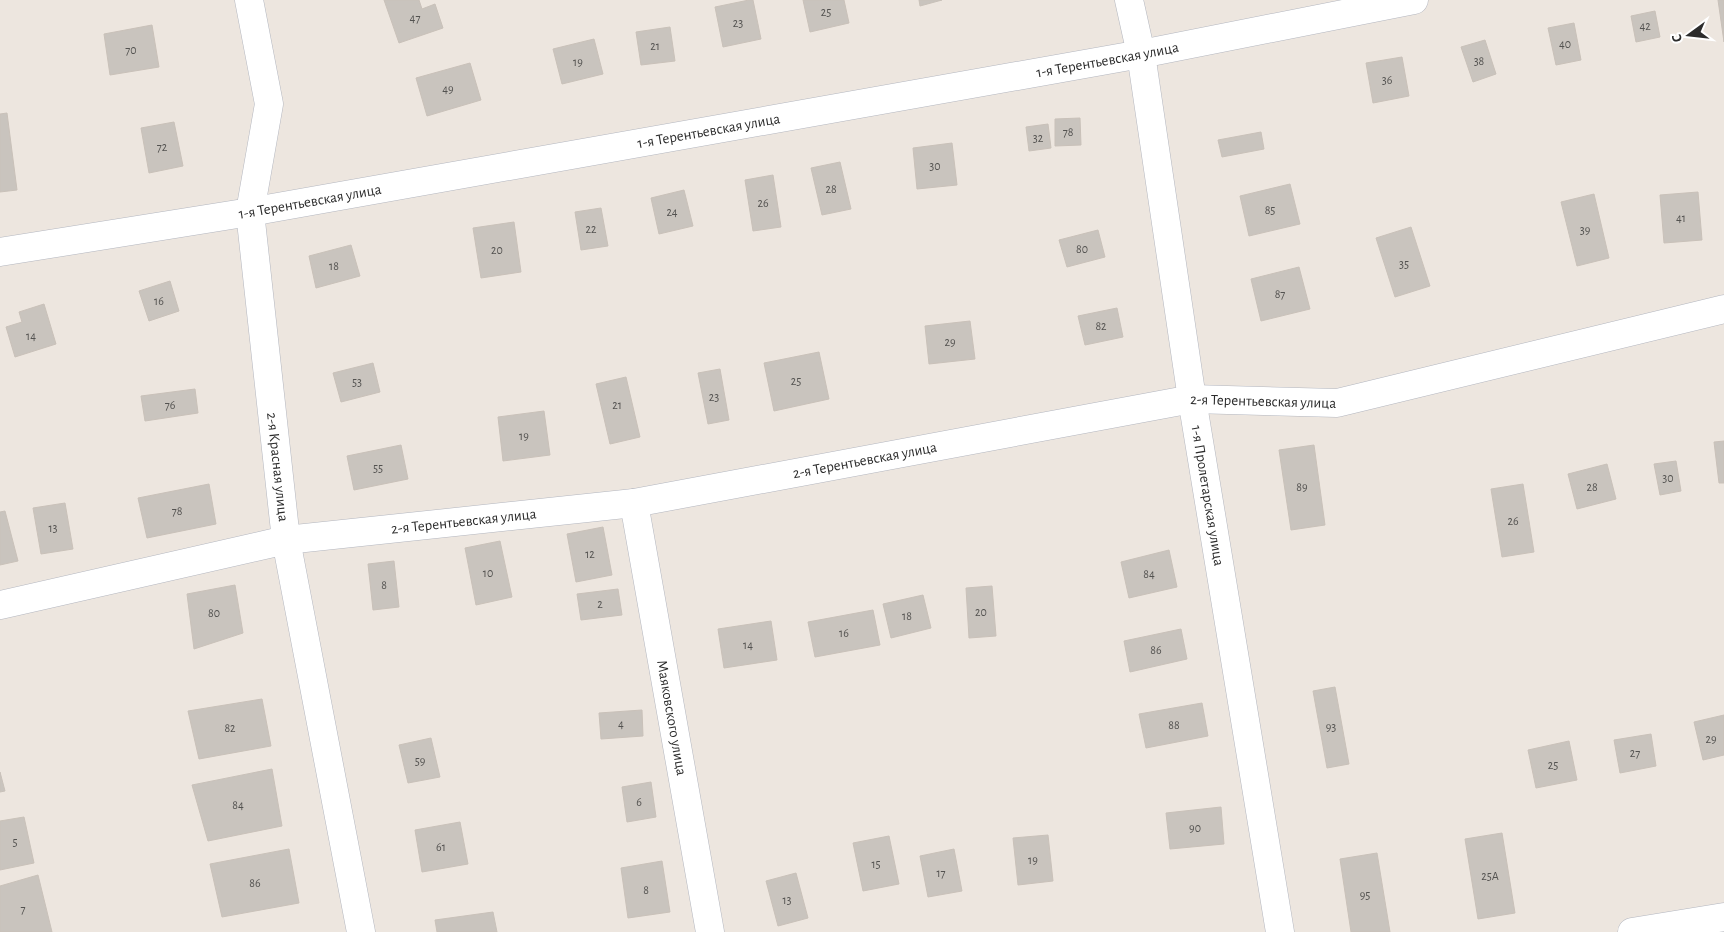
<svg xmlns="http://www.w3.org/2000/svg" width="1724" height="932" font-family="'Alegreya Sans',sans-serif">
	<style>
		.building { fill: #c9c4be; stroke: #c9c1b9 }
		.lines { fill: none; stroke-linecap: round; stroke-linejoin: round }
		.minor-casing { stroke: #b3b6bf; stroke-width: 29 }
		.minor { stroke: #fff; stroke-width: 28 }
		.labels { text-anchor: middle; stroke-width: 5; stroke-linejoin: round; paint-order: stroke }
		.number-label { font-size: 12px; fill: #535250 }
		.street-label { font-size: 15px; fill: #2c2c2c; stroke: #fff }
	</style>
	<rect width="100%" height="100%" fill="#ede6df"/>
	<path class="building" d="M384,0H419L422,9L435,4L443,28L399,43Z
		M749,0H753L761,39L723,47L715,7Z
		M803,0H844L849,23L810,32Z
		M919,0H942L920,6Z
		M1718,0H1724V42Z
		M1655,11L1660,37L1636,42L1631,16Z
		M1574,23L1581,60L1556,65L1548,28Z
		M152,25L159,67L110,75L104,34Z
		M670,27L675,61L641,65L636,32Z
		M594,39L603,74L562,84L553,49Z
		M1485,40L1496,74L1473,82L1461,47Z
		M1402,57L1409,96L1373,103L1366,63Z
		M470,63L481,100L427,116L416,78Z
		M7,113L17,190L0,192V114Z
		M1080,118L1081,145L1055,146V119Z
		M174,122L183,166L149,173L141,128Z
		M1048,124L1051,148L1029,151L1026,127Z
		M1261,132L1264,149L1222,157L1218,140Z
		M952,143L957,185L917,189L913,148Z
		M840,162L851,209L822,215L811,168Z
		M773,175L781,227L753,231L745,180Z
		M1290,184L1300,224L1249,236L1240,196Z
		M684,190L693,226L659,234L651,198Z
		M1698,192L1702,240L1664,243L1660,195Z
		M1594,194L1609,258L1577,266L1561,202Z
		M601,208L608,246L581,250L575,212Z
		M514,222L521,272L481,278L473,228Z
		M1411,227L1430,286L1395,297L1376,238Z
		M1098,230L1105,257L1067,267L1059,240Z
		M351,245L360,276L316,288L309,256Z
		M1299,267L1310,309L1261,321L1251,279Z
		M170,281L179,311L149,321L139,291Z
		M44,304L56,344L15,357L6,327L22,322L19,312Z
		M1117,308L1123,337L1085,345L1078,316Z
		M970,321L975,359L929,364L925,326Z
		M819,352L829,399L774,411L764,363Z
		M373,363L380,392L341,402L333,373Z
		M720,369L729,420L708,424L698,373Z
		M626,377L640,437L610,444L596,384Z
		M195,389L198,413L145,421L141,396Z
		M544,411L550,455L503,461L498,417Z
		M1724,441V483H1719L1714,442Z
		M401,445L408,479L354,490L347,456Z
		M1314,445L1325,525L1291,530L1279,450Z
		M1676,461L1681,491L1660,495L1654,464Z
		M1607,464L1616,499L1577,509L1568,474Z
		M209,484L216,524L147,538L138,498Z
		M1523,484L1534,552L1502,557L1491,489Z
		M65,503L73,549L41,554L33,508Z
		M5,511L18,561L0,565V512Z
		M603,527L612,575L576,582L567,534Z
		M500,541L512,597L476,605L465,548Z
		M1169,550L1177,587L1129,598L1121,562Z
		M394,561L399,607L373,610L368,564Z
		M235,585L243,633L194,649L187,594Z
		M992,586L996,636L969,638L966,588Z
		M618,589L622,615L581,620L577,594Z
		M923,595L931,628L891,638L883,604Z
		M873,610L880,645L815,657L808,622Z
		M771,621L777,660L724,668L718,629Z
		M1181,629L1187,659L1130,672L1124,641Z
		M1335,687L1349,764L1327,768L1313,691Z
		M262,699L271,746L199,759L188,711Z
		M1202,703L1208,736L1146,748L1139,714Z
		M642,710L643,736L601,739L599,713Z
		M1724,715V755L1703,760L1694,722Z
		M1651,734L1656,766L1620,773L1614,740Z
		M431,738L440,777L408,783L399,745Z
		M1569,741L1577,780L1536,788L1528,750Z
		M272,769L282,826L208,841L192,785Z
		M0,772L5,791L0,792Z
		M651,782L656,817L627,822L622,787Z
		M1221,807L1224,844L1170,849L1166,813Z
		M24,817L34,863L0,870V821Z
		M460,822L468,864L422,872L415,830Z
		M1502,833L1515,913L1478,919L1465,839Z
		M1048,835L1053,881L1018,885L1013,838Z
		M889,836L899,884L863,891L853,843Z
		M289,849L299,903L222,917L210,864Z
		M954,849L962,891L928,897L920,856Z
		M1377,853L1390,932H1351L1340,859Z
		M662,861L670,912L628,918L621,868Z
		M796,873L808,918L778,926L766,881Z
		M38,875L52,932H0V886Z
		M493,912L497,932H437L435,920Z"/>
	<g class="lines">
		<defs>
			<g id="minor">
				<path id="s1" d="M249,0L269,104L250,212L286,540L361,932"/>
				<path id="s2" d="M1129,0L1141,54L1192,399L1280,932"/>
				<path id="s3" d="M0,252L250,212L1141,54L1414,0"/>
				<path id="s4" d="M634,503L710,932"/>
				<path id="s5" d="M0,605L286,540L634,503L1192,399L1337,403L1724,309"/>
				<path d="M1632,932L1724,917"/>
			</g>
		</defs>
		<use href="#minor" class="minor-casing"/>
		<use href="#minor" class="minor"/>
	</g>
	<g class="labels">
		<g class="number-label">
			<text x="826" y="16">25</text>
			<text x="415" y="22">47</text>
			<text x="738" y="27">23</text>
			<text x="1645" y="30">42</text>
			<text x="1565" y="48">40</text>
			<text x="655" y="50">21</text>
			<text x="131" y="54">70</text>
			<text x="1479" y="65">38</text>
			<text x="578" y="66">19</text>
			<text x="1387" y="84">36</text>
			<text x="448" y="93">49</text>
			<text x="1068" y="136">78</text>
			<text x="1038" y="142">32</text>
			<text x="162" y="151">72</text>
			<text x="935" y="170">30</text>
			<text x="831" y="193">28</text>
			<text x="763" y="207">26</text>
			<text x="1270" y="214">85</text>
			<text x="672" y="216">24</text>
			<text x="1681" y="222">41</text>
			<text x="591" y="233">22</text>
			<text x="1585" y="234">39</text>
			<text x="1082" y="253">80</text>
			<text x="497" y="254">20</text>
			<text x="1404" y="268">35</text>
			<text x="334" y="270">18</text>
			<text x="1280" y="298">87</text>
			<text x="159" y="305">16</text>
			<text x="1101" y="330">82</text>
			<text x="31" y="340">14</text>
			<text x="950" y="346">29</text>
			<text x="796" y="385">25</text>
			<text x="357" y="386">53</text>
			<text x="714" y="401">23</text>
			<text x="170" y="409">76</text>
			<text x="617" y="409">21</text>
			<text x="524" y="440">19</text>
			<text x="378" y="472">55</text>
			<text x="1668" y="482">30</text>
			<text x="1302" y="491">89</text>
			<text x="1592" y="491">28</text>
			<text x="177" y="515">78</text>
			<text x="1513" y="525">26</text>
			<text x="53" y="532">13</text>
			<text x="590" y="558">12</text>
			<text x="488" y="577">10</text>
			<text x="1149" y="578">84</text>
			<text x="384" y="589">8</text>
			<text x="600" y="608">2</text>
			<text x="981" y="616">20</text>
			<text x="214" y="617">80</text>
			<text x="907" y="620">18</text>
			<text x="844" y="637">16</text>
			<text x="748" y="649">14</text>
			<text x="1156" y="654">86</text>
			<text x="621" y="728">4</text>
			<text x="1174" y="729">88</text>
			<text x="1331" y="731">93</text>
			<text x="230" y="732">82</text>
			<text x="1711" y="743">29</text>
			<text x="1635" y="757">27</text>
			<text x="420" y="765">59</text>
			<text x="1553" y="769">25</text>
			<text x="639" y="806">6</text>
			<text x="238" y="809">84</text>
			<text x="1195" y="832">90</text>
			<text x="15" y="846">5</text>
			<text x="441" y="851">61</text>
			<text x="1033" y="864">19</text>
			<text x="876" y="868">15</text>
			<text x="941" y="877">17</text>
			<text x="1490" y="880">25А</text>
			<text x="255" y="887">86</text>
			<text x="646" y="894">8</text>
			<text x="1365" y="899">95</text>
			<text x="787" y="904">13</text>
			<text x="23" y="913">7</text>
		</g>
		<g class="street-label">
			<text dy="5" stroke="none"><textPath href="#s3" startOffset="1124">1-я Терентьевская улица</textPath></text>
			<text dy="5" stroke="none"><textPath href="#s3" startOffset="719">1-я Терентьевская улица</textPath></text>
			<text dy="5" stroke="none"><textPath href="#s3" startOffset="314">1-я Терентьевская улица</textPath></text>
			<text dy="5" stroke="none"><textPath href="#s5" startOffset="1282">2-я Терентьевская улица</textPath></text>
			<text dy="5" stroke="none"><textPath href="#s5" startOffset="878">2-я Терентьевская улица</textPath></text>
			<text dy="5" stroke="none"><textPath href="#s1" startOffset="472">2-я Красная улица</textPath></text>
			<text dy="5" stroke="none"><textPath href="#s2" startOffset="502">1-я Пролетарская улица</textPath></text>
			<text dy="5" stroke="none"><textPath href="#s5" startOffset="472">2-я Терентьевская улица</textPath></text>
			<text dy="5" stroke="none"><textPath href="#s4" startOffset="218">Маяковского улица</textPath></text>
		</g>
	</g>
	<g transform="translate(1689 35) rotate(255)" stroke="#ffffff" stroke-width="4" paint-order="stroke">
	<path d="M0-4L9 19L0 12L-9 19Z" fill="#2c2c2c"/>
	<text y="-8" font-size="14" font-weight="bold" text-anchor="middle" fill="#2c2c2c">С</text>
	</g>
</svg>
